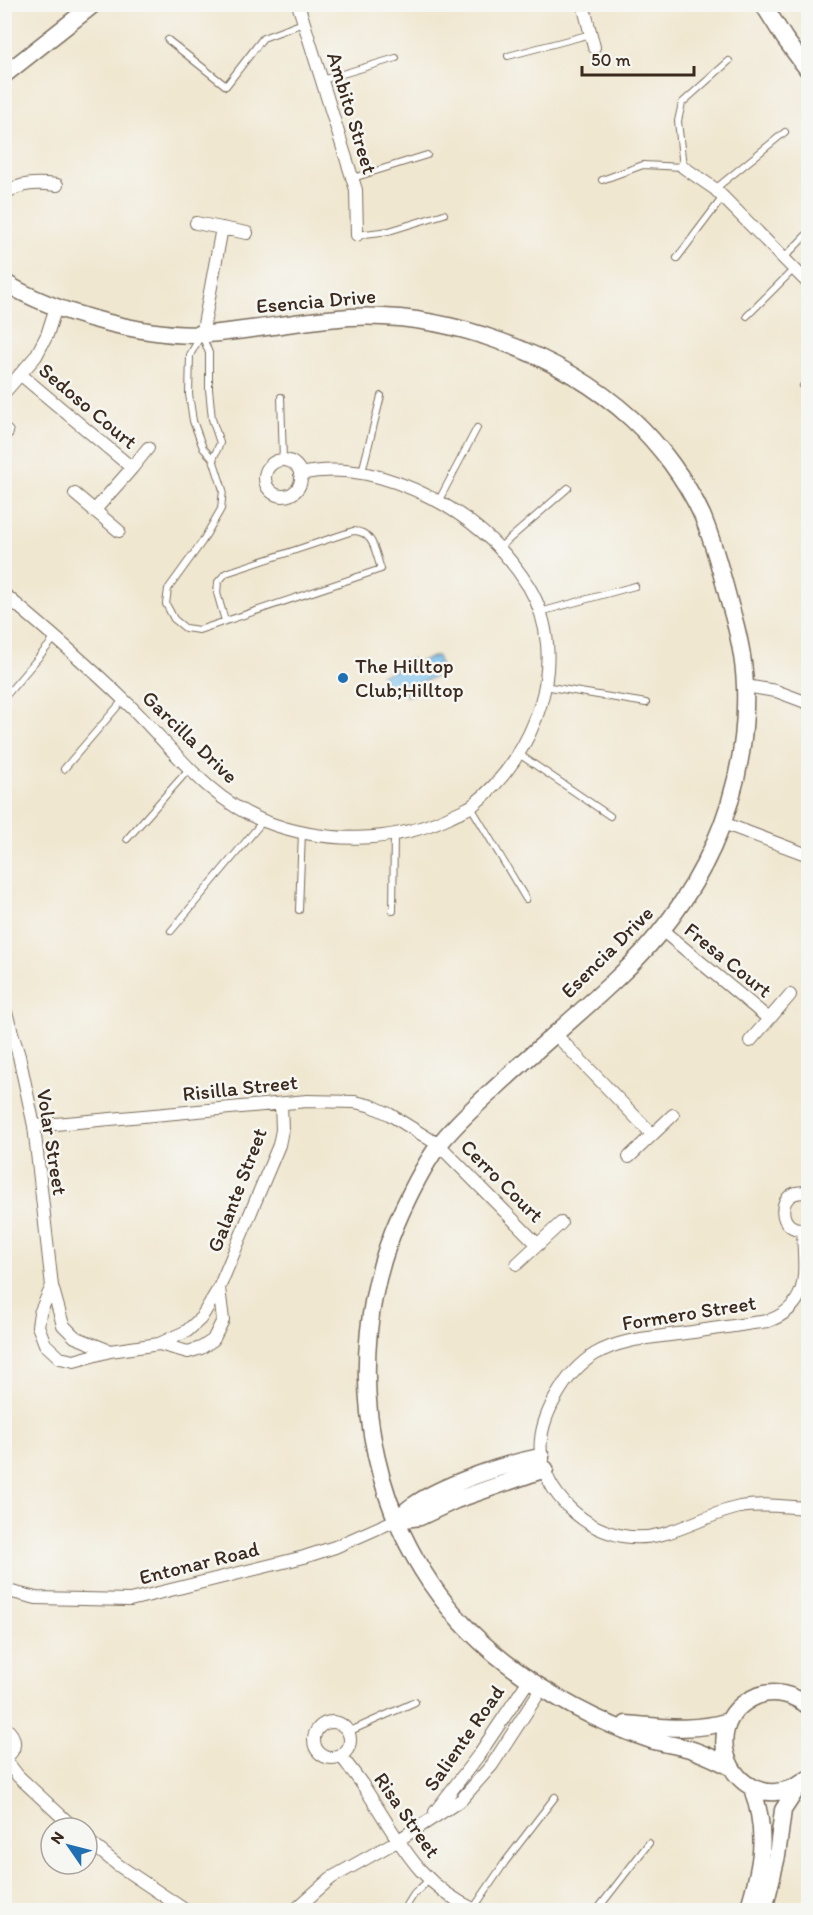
<svg xmlns="http://www.w3.org/2000/svg" width="813" height="1915" font-family="Itim,sans-serif">
	<style>
		.water { fill: #75beed; stroke: #587486; stroke-width: 1.5 }
		.lines { fill: none; stroke-linecap: round; stroke-linejoin: round }
		.service-casing { stroke: #7a6c5c; stroke-width: 8 }
		.minor-casing { stroke: #7a6c5c; stroke-width: 14 }
		.tertiary-casing { stroke: #7a6c5c; stroke-width: 19 }
		.service { stroke: #fff; stroke-width: 6 }
		.minor { stroke: #fff; stroke-width: 12 }
		.tertiary { stroke: #fff; stroke-width: 16 }
		.poi-dot { fill: #1f6fb2; stroke: #f6f6f2; stroke-width: 2 }
		.labels { text-anchor: middle; stroke-width: 5; stroke-linejoin: round; paint-order: stroke }
		.street-label { font-size: 21px; fill: #3b2a1e; stroke: #f6f6f2 }
		.poi-label { font-size: 21px; fill: #3b2a1e; stroke: #f6f6f2; text-anchor: start }
	</style>
	<rect width="100%" height="100%" fill="#f6f6f2"/>
	<filter id="ink" filterUnits="userSpaceOnUse"><feTurbulence type="fractalNoise" baseFrequency=".0167" numOctaves="2"/><feDisplacementMap in="SourceGraphic" scale="12" xChannelSelector="R" yChannelSelector="G"/><feConvolveMatrix kernelMatrix="1 2 1 2 8 2 1 2 1" color-interpolation-filters="sRGB"/></filter>
	<filter id="wash" filterUnits="userSpaceOnUse"><feTurbulence type="fractalNoise" baseFrequency=".008" numOctaves="4" result="noise"/><feDisplacementMap in="SourceGraphic" scale="24" xChannelSelector="R" yChannelSelector="G"/><feGaussianBlur stdDeviation="1.35" result="paint"/><feColorMatrix in="noise" values="0 0 0 0 0 0 0 0 0 0 0 0 0 0 0 0 0 1.4 0 .05"/><feComposite in="paint" operator="in"/></filter>
	<g filter="url(#wash)">
		<rect width="100%" height="100%" fill="#f0e7d0"/>
		<path class="water" d="M437,656L443,674L420,682L422,691L406,696L403,688L387,693L381,675L396,670L394,664L412,659L414,663Z"/>
	</g>
	<g filter="url(#ink)">
		<g class="lines">
			<defs>
				<path id="service" d="M168,40L226,86L263,38L303,23
					M508,56L591,34
					M322,80L396,58
					M353,178L427,155
					M602,180L643,165L683,167L678,121L682,103L729,61
					M715,189L785,132
					M357,235L389,231L444,214
					M677,258L723,197
					M784,258L808,233
					M747,316L794,269
					M201,335L190,355L189,394L193,421L203,448L213,459L223,490L221,509L202,542L168,589L166,604L174,619L185,628L199,630L381,569C375,552 374,531 353,531L226,573L218,582L217,593L225,621
					M202,335L209,353V389L212,419L220,443L213,459
					M803,386L808,382
					M281,397L283,460
					M362,472L381,396
					M438,502L477,428
					M499,548L568,488
					M540,612L635,586
					M544,686L646,703
					M4,698L55,638
					M519,754L610,816
					M64,769L124,699
					M471,807L526,899
					M127,839L190,768
					M299,910L302,832
					M393,911L394,834
					M171,931L263,821
					M348,1732L415,1702
					M473,1909L505,1862L555,1797
					M404,1910L414,1894L429,1880
					M597,1910L649,1843"/>
				<path id="minor" d="M298,4L356,190L357,235
					M583,4L594,47
					M683,167L715,189L808,283
					M4,194C21,182 38,183 57,185
					M196,223L247,233
					M202,335L222,228
					M20,374L132,468L94,511
					M4,393L36,356L47,335L56,307
					M4,430L7,432
					M265 478a18 18 0 1 1 36 0a18 18 0 1 1-36 0Z
					M132,468L148,448
					M75,494L119,531
					M4,594C46,629 87,664 126,702C169,743 206,799 264,821C323,844 392,844 449,817C456,813 466,810 473,805C535,756 572,660 529,587C505,548 471,518 430,497C388,476 346,464 300,474
					M745,686L776,691L808,703
					M723,823L808,855
					M663,931L769,1019
					M4,1006L19,1056L34,1126L52,1286L63,1325L75,1337L110,1351
					M555,1034L652,1134
					M750,1041L790,995
					M34,1126L307,1101L355,1102L372,1106L389,1114L439,1145L538,1245
					M629,1157L673,1115
					M808,1193C774,1186 776,1237 808,1228
					M803,1230C804,1270 813,1305 768,1321C738,1325 708,1330 678,1334C649,1338 621,1339 595,1354C565,1372 537,1420 541,1454C546,1495 584,1529 623,1536C665,1544 701,1515 740,1507C763,1503 786,1507 808,1508
					M517,1264L561,1223
					M52,1286L40,1313L38,1326L45,1344L60,1358L74,1361L110,1351L159,1344L187,1331L201,1318L219,1288L279,1145L282,1130L281,1104
					M159,1344L188,1352L201,1348L213,1340L223,1320L219,1288
					M4,1590L36,1598L130,1600L304,1557L335,1547L396,1520
					M314 1740a18 18 0 1 1 36 0a18 18 0 1 1-36 0Z
					M4,1727C17,1736 18,1750 4,1759
					M341,1756C350,1768 360,1780 368,1793C401,1843 417,1883 475,1910
					M5,1759L18,1776L74,1828
					M435,1812L478,1756L529,1680
					M87,1840L118,1865L185,1910
					M295,1910L331,1878L397,1841L461,1800L492,1765L542,1688"/>
				<path id="tertiary" d="M763,4L785,39L808,70
					M4,75L94,4
					M4,282C53,313 151,339 208,334C256,330 303,320 350,317C447,312 560,353 632,419C660,445 686,480 702,515C714,543 722,575 730,605C738,631 744,659 745,686C749,800 698,904 615,980C575,1018 532,1053 492,1091C474,1107 457,1123 442,1141C425,1162 412,1189 401,1213C331,1365 370,1559 505,1662C548,1695 600,1723 651,1740C662,1743 674,1745 686,1748C701,1752 715,1759 729,1766
					M396,1520C402,1515 407,1509 414,1505C442,1485 507,1463 541,1457
					M397,1520L420,1517L456,1500L545,1469
					M808,1706C794,1695 775,1689 757,1696C687,1726 742,1828 808,1779
					M626,1724C662,1727 694,1732 729,1721
					M748,1910C762,1865 768,1833 752,1788
					M764,1910L777,1856L783,1810L798,1787"/>
			</defs>
			<use href="#service" class="service-casing"/>
			<use href="#minor" class="minor-casing"/>
			<use href="#tertiary" class="tertiary-casing"/>
			<use href="#service" class="service"/>
			<use href="#minor" class="minor"/>
			<use href="#tertiary" class="tertiary"/>
		</g>
	</g>
	<circle class="poi-dot" cx="343" cy="678" r="6"/>
	<g class="labels">
		<g class="street-label">
			<text transform="translate(352 113) rotate(73)" y="7">Ambito Street</text>
			<text transform="translate(316 301) rotate(-5)" y="7">Esencia Drive</text>
			<text transform="translate(88 406) rotate(40)" y="7">Sedoso Court</text>
			<text transform="translate(190 737) rotate(44)" y="7">Garcilla Drive</text>
			<text transform="translate(607 952) rotate(-45)" y="7">Esencia Drive</text>
			<text transform="translate(728 960) rotate(39)" y="7">Fresa Court</text>
			<text transform="translate(240 1088) rotate(-6)" y="7">Risilla Street</text>
			<text transform="translate(52 1142) rotate(81)" y="7">Volar Street</text>
			<text transform="translate(502 1181) rotate(45)" y="7">Cerro Court</text>
			<text transform="translate(237 1190) rotate(-69)" y="7">Galante Street</text>
			<text transform="translate(689 1313) rotate(-9)" y="7">Formero Street</text>
			<text transform="translate(199 1563) rotate(-14)" y="7">Entonar Road</text>
			<text transform="translate(464 1738) rotate(-55)" y="7">Saliente Road</text>
			<text transform="translate(407 1815) rotate(55)" y="7">Risa Street</text>
		</g>
		<g class="poi-label">
			<text x="355" y="673">The Hilltop<tspan x="355" dy="24">Club;Hilltop</tspan></text>
		</g>
	</g>
	<rect width="813" height="1915" fill="none" stroke="#f6f6f2" stroke-width="24"/>
	<g transform="translate(69 1846) rotate(305)"><circle r="28" fill="#f6f6f2" stroke="#aba49d" stroke-width="1.5"/>
	<path d="M0-4.5L10 22L0 15L-10 22Z" fill="#1f6fb2"/>
	<text y="-9" font-size="16" font-weight="bold" text-anchor="middle" fill="#3b2a1e">N</text>
	</g>
	<path d="M582 66v9h112v-9" fill="none" stroke="#3b2a1e" stroke-width="3"/>
	<text x="591" y="66" font-size="18" fill="#3b2a1e" stroke="#f6f6f2" stroke-width="4.5" paint-order="stroke">50 m</text>
</svg>
